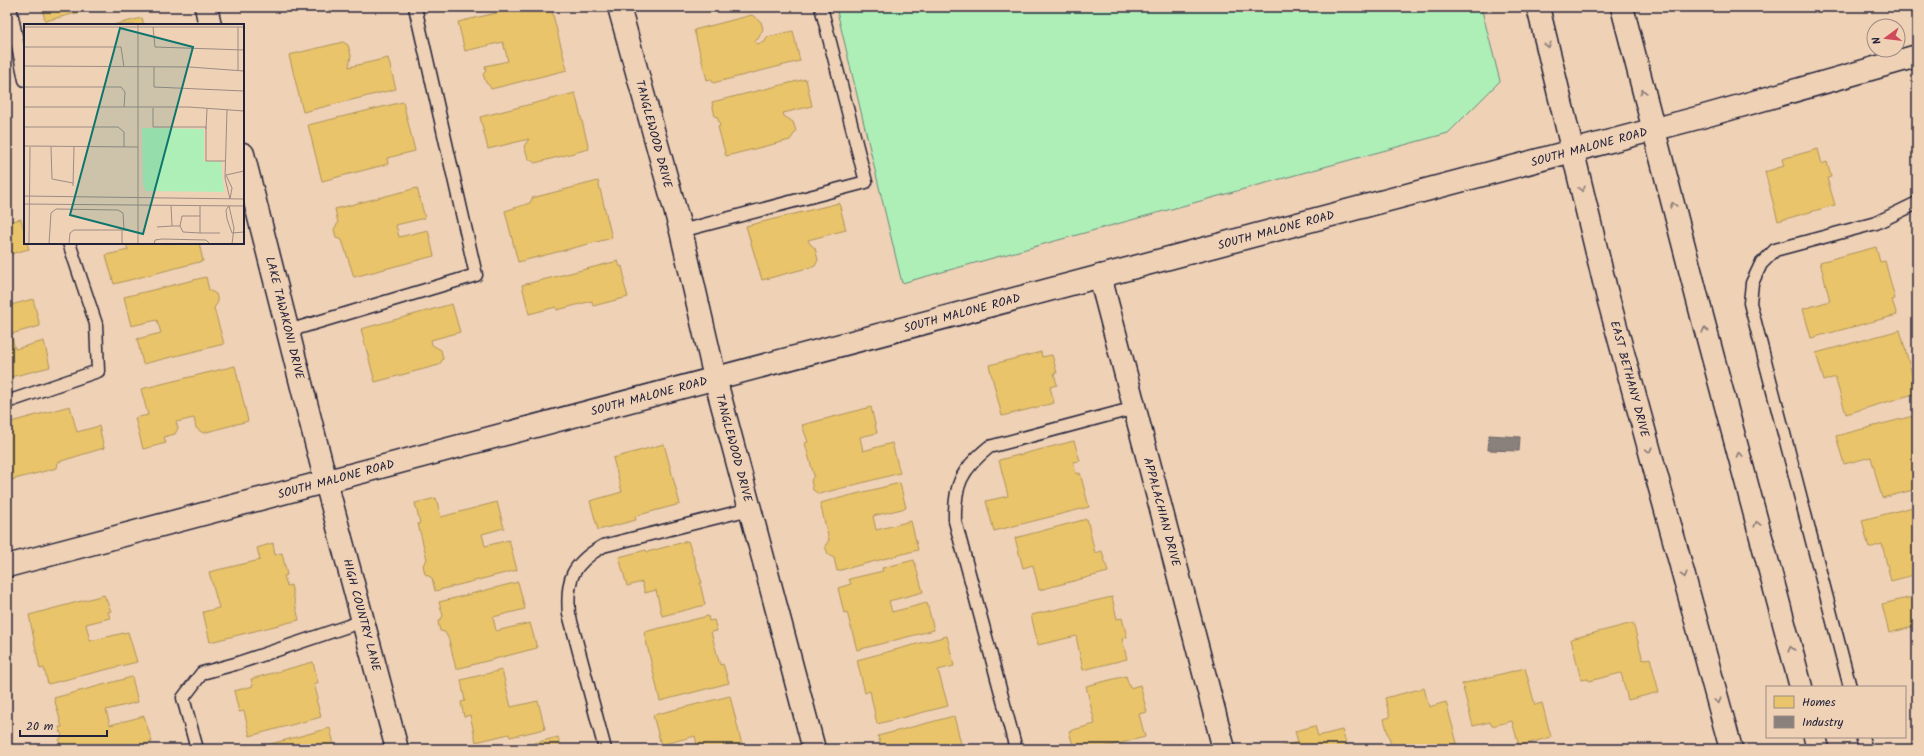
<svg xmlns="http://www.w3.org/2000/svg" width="1924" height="756" font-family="Kalam,sans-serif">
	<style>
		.green { fill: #aeefb8; stroke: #68887a }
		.homes { fill: #e9c46a; stroke: #ad935c }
		.industry { fill: #8a817c; stroke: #6b6468 }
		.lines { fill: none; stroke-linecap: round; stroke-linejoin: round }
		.lane-casing { stroke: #22223b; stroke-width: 15 }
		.street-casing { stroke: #22223b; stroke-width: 25 }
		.secondary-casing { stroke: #22223b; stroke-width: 25 }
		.lane { stroke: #efd1b5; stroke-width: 12 }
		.street { stroke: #efd1b5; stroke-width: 22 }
		.secondary { stroke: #efd1b5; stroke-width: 22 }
		.oneway { stroke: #887a78 }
		.labels { text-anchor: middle; stroke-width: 4; stroke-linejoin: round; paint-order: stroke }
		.street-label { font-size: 12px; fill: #22223b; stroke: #efd1b5 }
		.inset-road { fill: none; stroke: #9d8b84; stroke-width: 1 }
		.view { fill: #0f766e; fill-opacity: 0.15; stroke: #0f766e; stroke-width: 2 }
		.inset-edge { fill: none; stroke: #22223b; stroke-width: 2 }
	</style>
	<rect width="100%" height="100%" fill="#efd1b5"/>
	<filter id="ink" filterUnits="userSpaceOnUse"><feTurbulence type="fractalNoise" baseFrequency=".025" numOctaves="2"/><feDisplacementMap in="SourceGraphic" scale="8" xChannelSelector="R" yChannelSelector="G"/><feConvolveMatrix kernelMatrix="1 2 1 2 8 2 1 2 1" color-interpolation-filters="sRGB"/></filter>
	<g filter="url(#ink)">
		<path class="green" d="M836,7H1481L1500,81L1448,133L902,283Z"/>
		<path class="homes" d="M42,7H100L45,21Z
			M522,7H551L567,70L491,89L489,85L486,83L483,74L486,71L485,66L508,61L503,42L465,51L458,22Z
			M752,15L761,22L763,29L758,39L755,40L756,44L765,42L767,37L793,31L800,61L713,83L712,79L707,80L694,30Z
			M142,18L144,25H113Z
			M343,42L348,45L351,55L349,67L388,58L396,89L303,112L289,55Z
			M806,79L812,106L783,113L784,116L793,122L796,131L790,140L726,156L718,127L720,126L717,116L715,117L712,102Z
			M575,93L589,149L535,163L528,158L524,146L529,139L488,149L480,117Z
			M403,102L415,151L387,158L388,164L322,181L308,125Z
			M1818,149L1822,164L1827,162L1831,177L1827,178L1835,205L1778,221L1765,172L1784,166L1782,159Z
			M598,181L612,238L518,262L505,211L530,203L532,198Z
			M417,188L425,218L396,225L399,237L428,230L434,256L354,277L342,240L336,238L334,229L338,223L335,209Z
			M839,203L846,230L808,240L810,244L815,248L818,260L815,266L762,280L746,226Z
			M21,219L25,234V243H27L29,249L7,255V222Z
			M126,243H199L203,261L114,284L106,255L128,250Z
			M1876,247L1880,262L1885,261L1895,299L1892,300L1897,315L1811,338L1803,309L1830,301L1820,262Z
			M618,261L620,267L622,266L625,280H623L628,297L593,306L592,301L557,310L556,307L529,314L522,285Z
			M206,277L209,290L216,294L218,302L214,308L224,344L143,364L137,339L161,333L157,320L131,326L124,297Z
			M33,299L40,326L11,334L15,349L44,341L50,367L7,378V306Z
			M452,304L460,332L431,340L432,345L441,350L443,359L439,365L375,382L361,329Z
			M1900,330L1917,393L1846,414L1835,377L1824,381L1816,353Z
			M1041,352L1042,357L1052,355L1057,373H1054L1057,385L1050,387L1054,403L1002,416L989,365Z
			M235,366L248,421L203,433L196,428L194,418L176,422L178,428L175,434L164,437L166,443L143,449L135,418L148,415L141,389Z
			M70,406L77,432L99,426L104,448L58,462L57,468L7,481V423Z
			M871,407L877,433L860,437L863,451L892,443L900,473L819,494L813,490L811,480L814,476L805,443L808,442L802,425Z
			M1917,415V489L1882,498L1871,457L1844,464L1836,436Z
			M1074,441L1080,461L1073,462L1076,474L1080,473L1089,507L994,531L986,501L1008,496L999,460Z
			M664,444L680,504L635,516L636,520L598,530L590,501L622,492L613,458Z
			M900,483L906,508L873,516L876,530L911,521L918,550L837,571L834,558L828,554L825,546L829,540L820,503Z
			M436,498L441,517L497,502L504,528L482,534L485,546L509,540L517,570L435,591L432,578L425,574L423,565L427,559L418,524L420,523L415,503Z
			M1917,506V574L1891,581L1882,544L1869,548L1862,520Z
			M1087,519L1095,553L1102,551L1108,572L1039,590L1033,565L1023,568L1015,538Z
			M688,541L702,583H700L705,605L662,616L656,590L645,593L642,582L627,586L619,557L646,550L647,552Z
			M273,543L275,555L282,553L287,575L284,576L287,586L291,585L299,620L210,642L203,612L219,608L209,572L260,560L257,548Z
			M914,560L923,592L889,601L892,612L927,603L934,630L857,650L847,612L844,613L838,588L851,584L849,579L883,571L882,568Z
			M518,582L525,609L493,617L496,631L530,623L537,648L456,669L449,640L445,632L440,631L438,622L443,616L439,602Z
			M104,595L111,611L108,612L110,618L86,624L90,641L128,632L137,662L48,684L44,668L40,669L29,615Z
			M1917,596V629L1916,626L1889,633L1882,604Z
			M1112,597L1117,619L1122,618L1127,637L1122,639L1127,659L1083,670L1076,636L1038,645L1031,615Z
			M708,616L709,621L714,620L717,631L711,632L720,665L723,664L729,683L660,701L644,632Z
			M1633,623L1643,660L1650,658L1659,692L1628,700L1621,673L1589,681L1588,679L1581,680L1571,639Z
			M947,636L954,666L938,670L948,706L877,724L870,691L865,693L857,660Z
			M313,662L318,683L314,684L318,698L316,699L321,717L250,736L244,711L239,712L234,691L253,686L251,679Z
			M1525,668L1535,705L1542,703L1551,737L1519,746L1512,721L1492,726L1490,722L1473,726L1462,684Z
			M502,670L511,707L538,701L545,729L510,737L509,734L476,742L470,715L464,717L461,702L465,701L461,680Z
			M1126,676L1130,688L1140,685L1147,712L1139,714L1145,737L1105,747L1106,749H1074L1069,731L1095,724L1086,686Z
			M132,677L138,702L106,710L110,725L144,716L152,742L127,749L61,748L59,740L62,736L59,727H62L54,698Z
			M1424,688L1429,707L1446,702L1457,743L1448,746L1449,749H1392L1384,719L1390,717L1385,698Z
			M730,696L743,749H698L695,736L661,745L653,715Z
			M954,716L962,748L882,749L878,736Z
			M1315,726L1318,736L1342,730L1348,749H1281L1280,747L1298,742L1295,731Z
			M330,728L335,749H264L263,746Z
			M558,737L561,749H511Z"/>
		<path class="industry" d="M1489,435L1520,437L1519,451L1488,450Z"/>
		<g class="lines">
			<defs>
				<path id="lane" d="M10,7L25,80
					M681,231L866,182L821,7
					M288,331L476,275L415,7
					M7,402L98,371L96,324L69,243
					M1850,687L1750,303L1752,283L1761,264L1775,250L1876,223L1917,203
					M1862,737L1866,749
					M197,749L183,698L202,673L235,664L363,621
					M605,749L569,614C566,579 572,564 603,546L750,509
					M1016,749L955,521C954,485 961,470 989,447L1135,408"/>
				<path id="street" d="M206,7L210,25
					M619,7L681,231L715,378L814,749
					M243,154L326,482L397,749
					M1100,276L1224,749"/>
				<path id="secondary" d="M1538,7L1607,294L1731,749
					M1622,7L1703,320L1801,687
					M7,566L1701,117L1917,56
					M1815,737L1818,749"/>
			</defs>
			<use href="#lane" class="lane-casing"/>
			<use href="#street" class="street-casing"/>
			<use href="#secondary" class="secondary-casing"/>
			<use href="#lane" class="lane"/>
			<use href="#street" class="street"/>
			<use href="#secondary" class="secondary"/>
		</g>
		<defs><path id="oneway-chevron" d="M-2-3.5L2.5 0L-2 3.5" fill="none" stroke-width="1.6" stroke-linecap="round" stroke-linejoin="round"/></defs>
		<g class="oneway">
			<use href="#oneway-chevron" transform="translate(1548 45) rotate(76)"/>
			<use href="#oneway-chevron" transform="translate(1643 92) rotate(-104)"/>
			<use href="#oneway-chevron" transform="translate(1582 189) rotate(77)"/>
			<use href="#oneway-chevron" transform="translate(1673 205) rotate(-105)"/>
			<use href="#oneway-chevron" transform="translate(1705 330) rotate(-105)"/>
			<use href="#oneway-chevron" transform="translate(1649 450) rotate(75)"/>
			<use href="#oneway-chevron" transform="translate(1739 455) rotate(-105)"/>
			<use href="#oneway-chevron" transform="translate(1757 524) rotate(-105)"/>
			<use href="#oneway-chevron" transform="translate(1684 575) rotate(75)"/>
			<use href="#oneway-chevron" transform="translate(1791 649) rotate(-105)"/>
			<use href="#oneway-chevron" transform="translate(1718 701) rotate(75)"/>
		</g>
	</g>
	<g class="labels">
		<g class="street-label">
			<text transform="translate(654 134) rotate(75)" y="4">TANGLEWOOD DRIVE</text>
			<text transform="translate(1589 147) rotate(-15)" y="4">SOUTH MALONE ROAD</text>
			<text transform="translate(1276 230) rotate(-15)" y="4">SOUTH MALONE ROAD</text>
			<text transform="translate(962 313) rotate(-15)" y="4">SOUTH MALONE ROAD</text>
			<text transform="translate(285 318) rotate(76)" y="4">LAKE TAWAKONI DRIVE</text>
			<text transform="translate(1630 379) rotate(75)" y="4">EAST BETHANY DRIVE</text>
			<text transform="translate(649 396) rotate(-15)" y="4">SOUTH MALONE ROAD</text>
			<text transform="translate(734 448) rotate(75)" y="4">TANGLEWOOD DRIVE</text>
			<text transform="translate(336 479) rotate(-15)" y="4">SOUTH MALONE ROAD</text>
			<text transform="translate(1162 512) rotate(75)" y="4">APPALACHIAN DRIVE</text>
			<text transform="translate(362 615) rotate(75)" y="4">HIGH COUNTRY LANE</text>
		</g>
	</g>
	<g transform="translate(24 24)">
		<rect width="220" height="220" fill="#efd1b5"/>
		<path d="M118,104L180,105V137L197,138L200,168L122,167L119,161Z" fill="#aeefb8"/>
		<path class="inset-road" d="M0,3H220M129,3L131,23L220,26M214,3V47M0,23H97L100,43M0,42L166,43L220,47M130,43V63L220,67M0,63H97L101,68L100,83M0,83H165L220,87M129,84V103H182V137H201M203,86L201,154L206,175M0,103H94L100,108V123M182,105L183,85M0,122L114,123M27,123L28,155L49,159M202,151L208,164L206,175M202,151L220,147M49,162L50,123M0,172L220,175M0,180L220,182M147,181L148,202H156L159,208L176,209V182M205,182L210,204L208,220M205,182L202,186L203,195L208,209M156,202L158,192H176M133,203L148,202M176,209H196M208,209L220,208M5,220L6,123M25,220L27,189L32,185L94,186L99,189L100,206M45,220L46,209L50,206H103M98,220V206M114,220V0M130,220L131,216L138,215L182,216L186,220"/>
		<path class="view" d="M96,4L169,23L119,210L46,191Z"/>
		<rect width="220" height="220" class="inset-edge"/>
	</g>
	<rect width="1924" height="756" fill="none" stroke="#efd1b5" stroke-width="24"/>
	<rect x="12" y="12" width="1900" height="732" fill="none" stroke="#22223b" stroke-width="1.5" filter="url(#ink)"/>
	<rect x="1766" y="686" width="140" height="52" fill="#efd1b5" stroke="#9d8b84"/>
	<rect x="1774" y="696" width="20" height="12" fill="#e9c46a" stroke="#9d8b84"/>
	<text x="1802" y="706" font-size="12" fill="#22223b">Homes</text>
	<rect x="1774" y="716" width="20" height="12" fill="#8a817c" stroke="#9d8b84"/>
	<text x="1802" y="726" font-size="12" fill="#22223b">Industry</text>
	<g transform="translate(1886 38) rotate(255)"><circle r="19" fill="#efd1b5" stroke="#9d8b84"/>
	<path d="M0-3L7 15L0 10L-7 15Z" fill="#d1495b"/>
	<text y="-6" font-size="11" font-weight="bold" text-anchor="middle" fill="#22223b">N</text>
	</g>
	<path d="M20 730v6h87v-6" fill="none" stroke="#22223b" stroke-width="2"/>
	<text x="26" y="730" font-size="12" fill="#22223b" stroke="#efd1b5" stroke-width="3" paint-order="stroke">20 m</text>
</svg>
